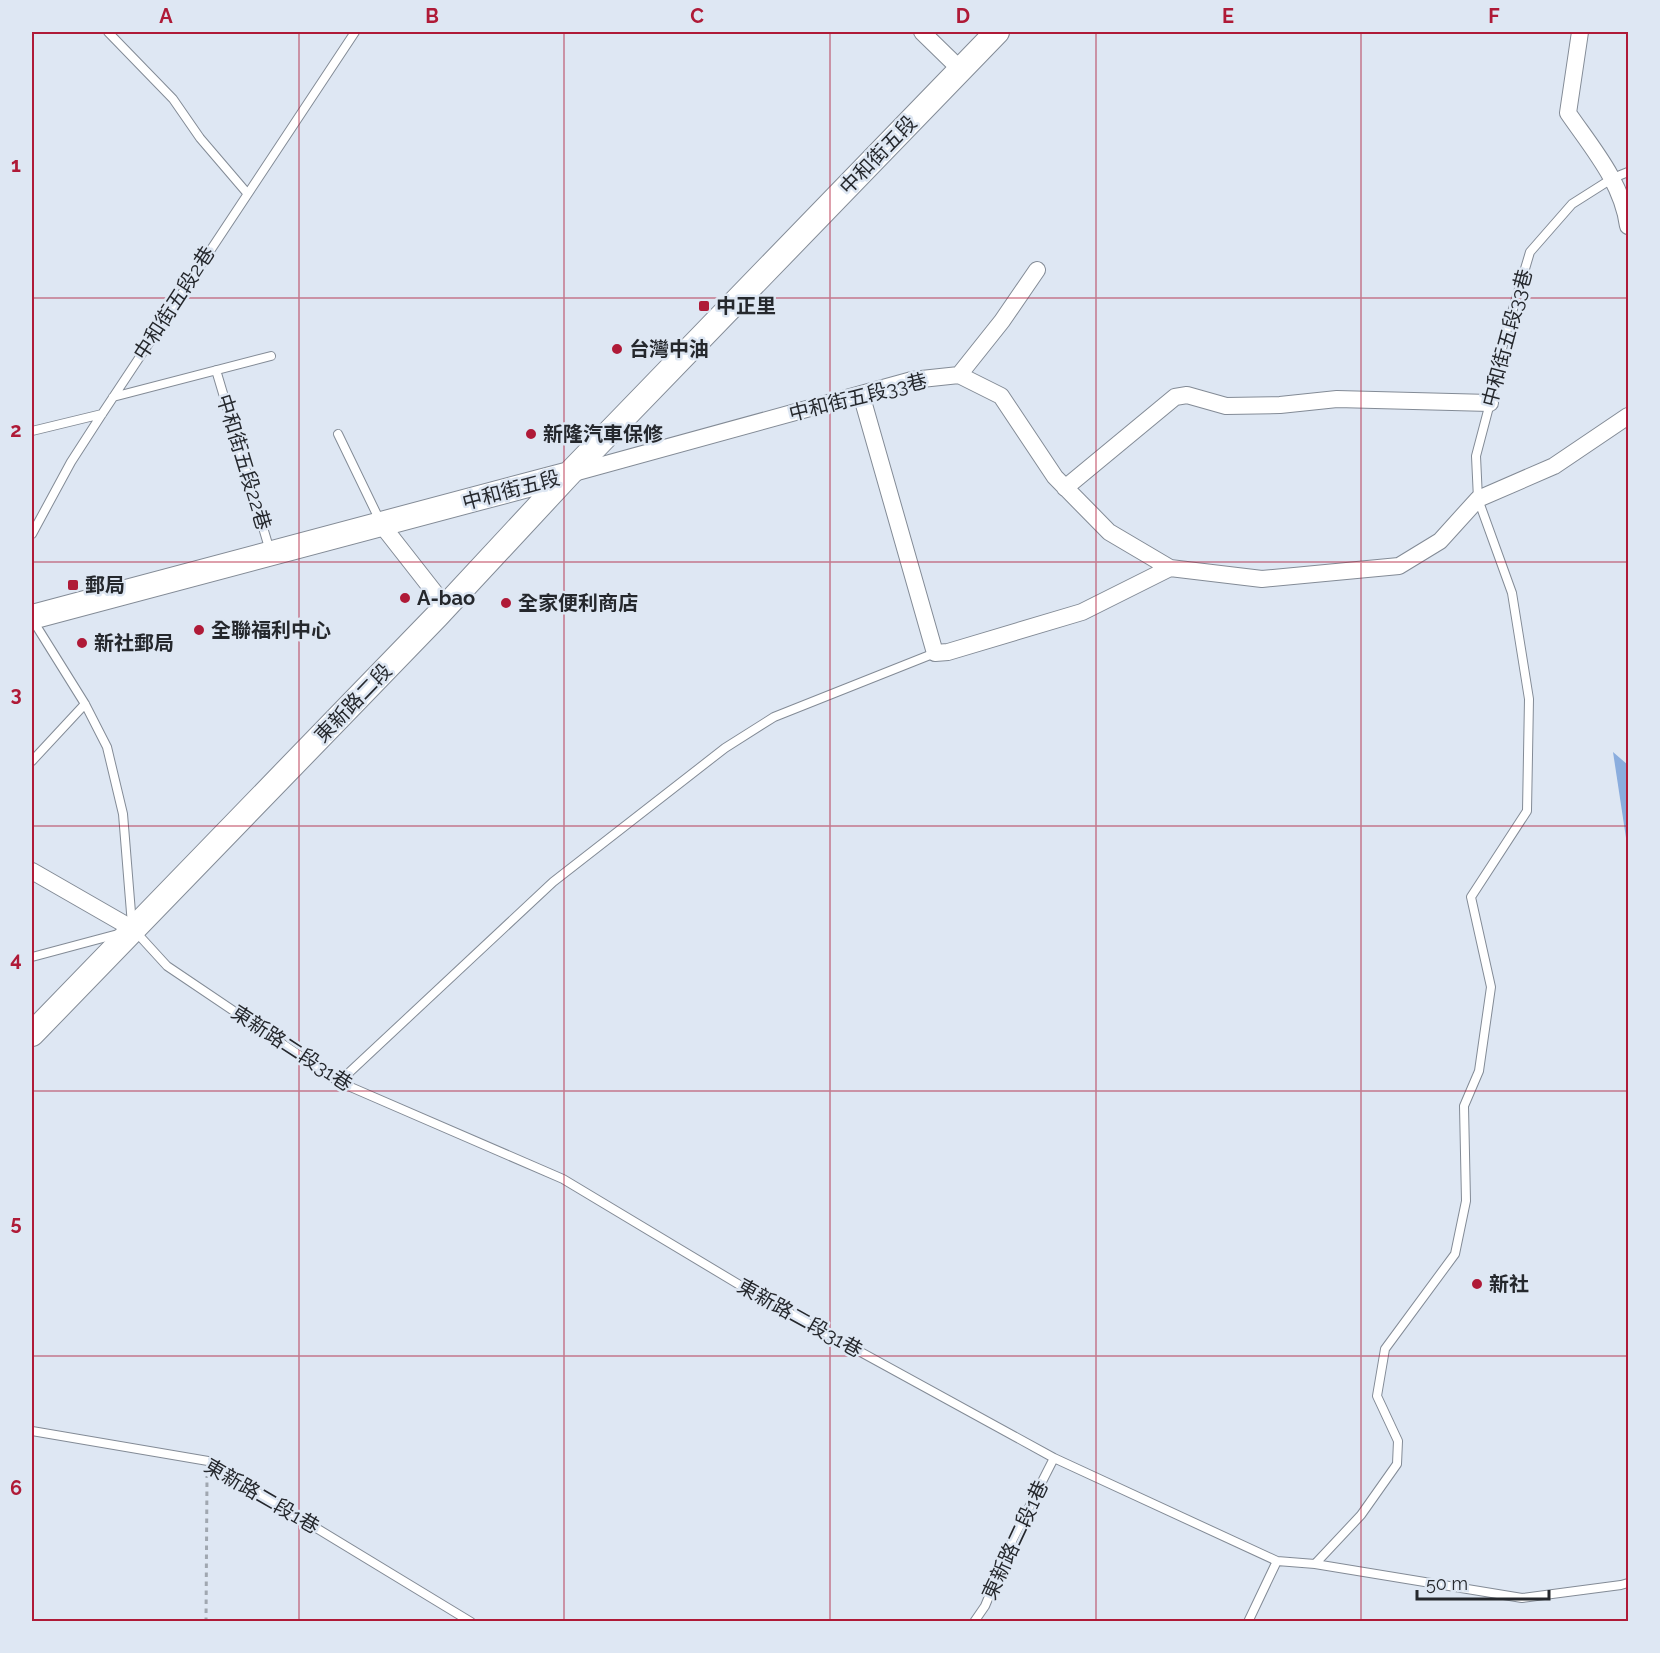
<svg xmlns="http://www.w3.org/2000/svg" width="1660" height="1653" font-family="Raleway,'Noto Sans TC',sans-serif">
	<style>
		.forest { fill: #8aadde }
		.lines { fill: none; stroke-linecap: round; stroke-linejoin: round }
		.lane-casing { stroke: #838b96; stroke-width: 10 }
		.street-casing { stroke: #838b96; stroke-width: 18 }
		.secondary-casing { stroke: #838b96; stroke-width: 26 }
		.path { stroke: #a0a7b0; stroke-width: 3; stroke-dasharray: 4.5 4.5; stroke-linecap: butt }
		.lane { stroke: #fff; stroke-width: 8 }
		.street { stroke: #fff; stroke-width: 16 }
		.secondary { stroke: #fff; stroke-width: 24 }
		.grid { fill: none; stroke: #af1a37; stroke-width: 1.5; stroke-opacity: 0.55 }
		.poi-dot { fill: #af1a37; stroke: #dee7f3; stroke-width: 2 }
		.labels { text-anchor: middle; stroke-width: 5; stroke-linejoin: round; paint-order: stroke }
		.street-label { font-size: 20px; fill: #25282d; stroke: #dee7f3 }
		.poi-label { font-size: 20px; font-weight: bold; fill: #25282d; stroke: #dee7f3; text-anchor: start }
		.neatline { fill: none; stroke: #af1a37; stroke-width: 2 }
		.grid-label { font-size: 20px; text-anchor: middle; font-weight: bold; fill: #af1a37 }
	</style>
	<rect width="100%" height="100%" fill="#dee7f3"/>
	<path class="forest" d="M1613,752L1628,765V851Z"/>
	<g class="lines">
		<defs>
			<path id="lane" d="M108,32L173,99L200,138L247,193
				M216,370L270,551
				M113,397L271,356
				M32,431L102,414
				M338,434L381,523
				M32,534L71,462L102,414L355,32
				M32,619L85,704L107,747L123,814L132,925
				M32,761L85,704
				M135,931L167,966L339,1082L563,1179L753,1293L1054,1458L1277,1561L1315,1564L1361,1515L1397,1464L1398,1441L1377,1396L1385,1349L1455,1254L1466,1201L1464,1106L1479,1071L1491,987L1471,897L1527,811L1529,699L1512,593L1478,499L1476,456L1490,403L1505,336L1530,252L1572,204L1613,178L1628,172
				M32,957L118,934
				M339,1082L553,882L725,748L774,717L935,653
				M32,1431L208,1461L224,1472L471,1622
				M1315,1564L1522,1598L1621,1585L1628,1583
				M974,1622L985,1606L1013,1539L1054,1458
				M1248,1622L1277,1561"/>
			<path id="street" d="M922,32L961,70
				M1580,32L1568,113C1592,148 1622,182 1628,226
				M959,375L1002,321L1037,270
				M861,394L935,653L948,652L1082,612L1170,568
				M570,474L912,380L959,375L1001,396L1055,477L1109,532L1170,568L1262,579L1399,566L1440,541L1478,499L1554,466L1628,416
				M1065,488L1175,397L1187,395L1226,406L1280,405L1337,399L1490,403
				M381,524L446,607
				M32,871L133,929"/>
			<path id="secondary" d="M32,617L569,474
				M32,1034L437,616L569,474L997,32"/>
		</defs>
		<use href="#lane" class="lane-casing"/>
		<use href="#street" class="street-casing"/>
		<use href="#secondary" class="secondary-casing"/>
		<path class="path" d="M206,1622L207,1476"/>
		<use href="#lane" class="lane"/>
		<use href="#street" class="street"/>
		<use href="#secondary" class="secondary"/>
	</g>
	<path class="grid" d="M299,32V1622M564,32V1622M830,32V1622M1096,32V1622M1361,32V1622M32,298H1628M32,562H1628M32,826H1628M32,1091H1628M32,1356H1628"/>
	<g class="poi-dot">
		<rect x="698" y="300" width="12" height="12" rx="3"/>
		<circle cx="617" cy="349" r="6"/>
		<circle cx="531" cy="434" r="6"/>
		<rect x="67" y="579" width="12" height="12" rx="3"/>
		<circle cx="405" cy="598" r="6"/>
		<circle cx="506" cy="603" r="6"/>
		<circle cx="199" cy="630" r="6"/>
		<circle cx="82" cy="643" r="6"/>
		<circle cx="1477" cy="1284" r="6"/>
	</g>
	<g class="labels">
		<g class="street-label">
			<text transform="translate(878 155) rotate(-46)" y="7">中和街五段</text>
			<text transform="translate(174 303) rotate(-57)" y="7">中和街五段2巷</text>
			<text transform="translate(1507 338) rotate(-75)" y="7">中和街五段33巷</text>
			<text transform="translate(858 397) rotate(-14)" y="7">中和街五段33巷</text>
			<text transform="translate(244 462) rotate(73)" y="7">中和街五段22巷</text>
			<text transform="translate(511 490) rotate(-15)" y="7">中和街五段</text>
			<text transform="translate(353 703) rotate(-46)" y="7">東新路二段</text>
			<text transform="translate(292 1048) rotate(33)" y="7">東新路二段31巷</text>
			<text transform="translate(800 1318) rotate(29)" y="7">東新路二段31巷</text>
			<text transform="translate(262 1496) rotate(30)" y="7">東新路二段1巷</text>
			<text transform="translate(1015 1540) rotate(-65)" y="7">東新路二段1巷</text>
		</g>
		<g class="poi-label">
			<text x="716" y="313">中正里</text>
			<text x="629" y="356">台灣中油</text>
			<text x="543" y="441">新隆汽車保修</text>
			<text x="85" y="592">郵局</text>
			<text x="417" y="605">A-bao</text>
			<text x="518" y="610">全家便利商店</text>
			<text x="211" y="637">全聯福利中心</text>
			<text x="94" y="650">新社郵局</text>
			<text x="1489" y="1291">新社</text>
		</g>
	</g>
	<rect width="1660" height="1653" fill="none" stroke="#dee7f3" stroke-width="66"/>
	<path d="M1417 1590v9h132v-9" fill="none" stroke="#25282d" stroke-width="3"/>
	<text x="1426" y="1590" font-size="18" fill="#25282d" stroke="#dee7f3" stroke-width="4.5" paint-order="stroke">50 m</text>
	<rect x="33" y="33" width="1594" height="1587" class="neatline"/>
	<g class="grid-label">
		<text x="166" y="23">A</text>
		<text x="432" y="23">B</text>
		<text x="697" y="23">C</text>
		<text x="963" y="23">D</text>
		<text x="1228" y="23">E</text>
		<text x="1494" y="23">F</text>
		<text x="16" y="172">1</text>
		<text x="16" y="437">2</text>
		<text x="16" y="701">3</text>
		<text x="16" y="966">4</text>
		<text x="16" y="1230">5</text>
		<text x="16" y="1495">6</text>
	</g>
</svg>
